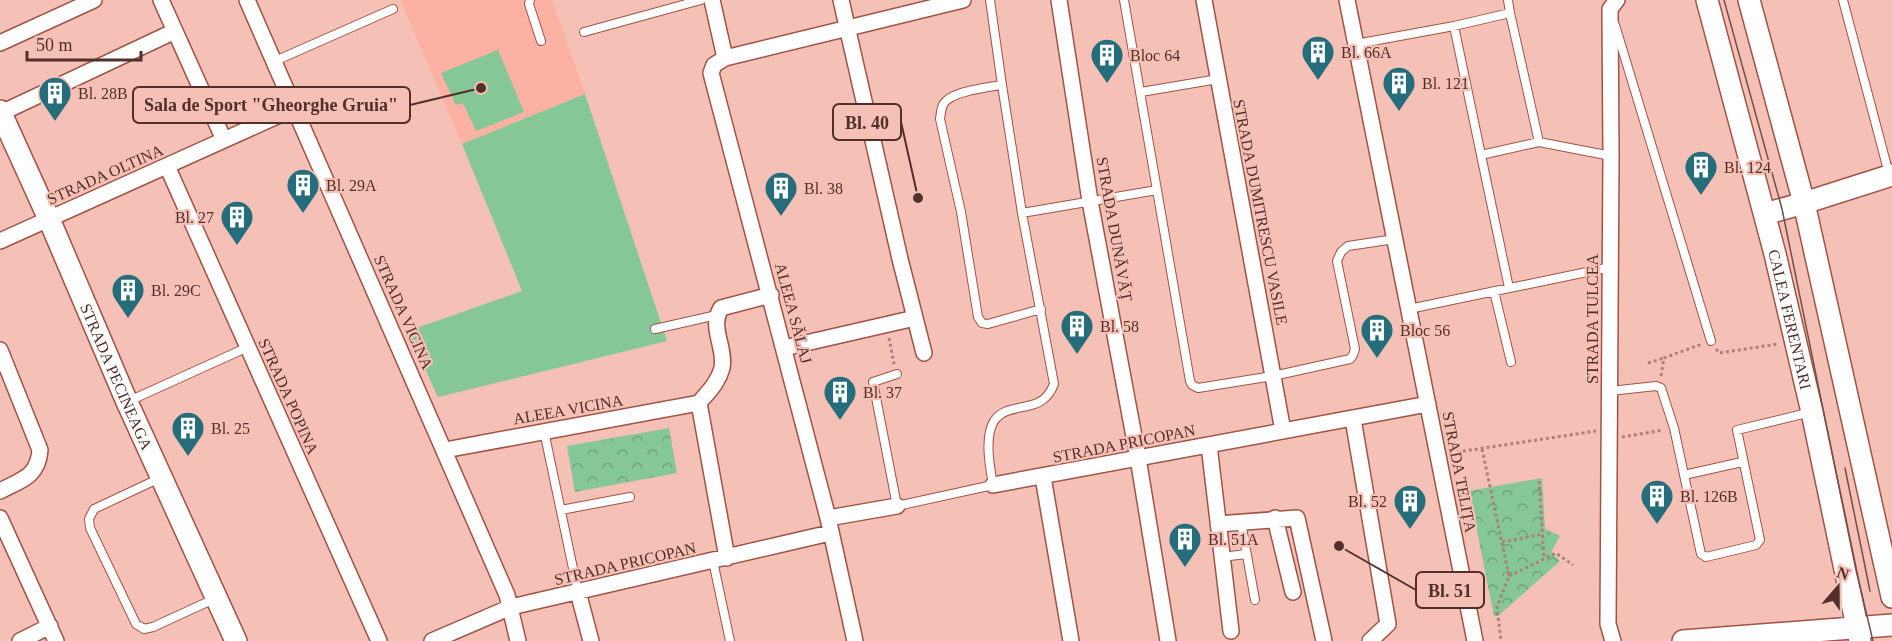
<svg xmlns="http://www.w3.org/2000/svg" width="1892" height="641" font-family="Georgia,serif">
	<style>
		.built { fill: #fdb1a2 }
		.green { fill: #86c797 }
		.park { fill: url(#park-crowns) }
		.lines { fill: none; stroke-linecap: round; stroke-linejoin: round }
		.lane-casing { stroke: #a05345; stroke-width: 10 }
		.street-casing { stroke: #a05345; stroke-width: 18 }
		.secondary-casing { stroke: #a05345; stroke-width: 24 }
		.path { stroke: #ad8077; stroke-width: 3; stroke-dasharray: 3 3; stroke-linecap: butt }
		.lane { stroke: #fff; stroke-width: 8 }
		.street { stroke: #fff; stroke-width: 15 }
		.secondary { stroke: #fff; stroke-width: 21 }
		.tram { stroke: #754e47; stroke-width: 1.5 }
		.labels { text-anchor: middle; stroke-width: 4.5; stroke-linejoin: round; paint-order: stroke }
		.poi-label { font-size: 16px; fill: #522f29; stroke: #f5c0b5; text-anchor: start }
		.street-label { font-size: 16px; fill: #522f29; stroke: #f5c0b5 }
		.leader { fill: none; stroke: #522f29; stroke-width: 2 }
		.callout-dot { fill: #522f29; stroke: #f5c0b5; stroke-width: 2 }
		.callout { fill: #f5c0b5; stroke: #522f29; stroke-width: 2 }
		.callout-label { font-size: 18px; text-anchor: middle; font-weight: bold; fill: #522f29 }
	</style>
	<defs>
		<pattern id="park-crowns" width="20" height="18" patternUnits="userSpaceOnUse" patternTransform="scale(1.5)"><rect width="20" height="18" fill="#86c797"/><path d="M2 6a3 3 0 1 1 6 0M12 15a3 3 0 1 1 6 0" fill="none" stroke="#70a27b"/></pattern>
	</defs>
	<rect width="100%" height="100%" fill="#f5c0b5"/>
	<path class="built" d="M400,0H552L585,94L462,144Z"/>
	<path class="green" d="M498,50L524,112L476,131L463,103L456,105L441,73Z
		M585,94L667,341L438,397L408,331L522,291L462,144Z"/>
	<path class="park" d="M669,428L677,473L575,492L567,446Z
		M1542,478L1545,529L1560,536L1551,552L1560,561L1498,616H1494L1469,491Z"/>
	<g class="lines">
		<defs>
			<path id="lane" d="M530,0L529,4L541,41
				M990,0L1002,85C988,87 956,91 946,101C941,105 941,113 940,119L961,212L978,317L982,323L988,324L1041,309
				M1124,0L1157,190
				M1843,0L1889,174
				M1615,25L1711,341
				M1454,26L1481,155L1539,142L1510,13
				M584,32L701,0
				M1356,44L1454,26L1510,13L1508,0
				M275,61L393,9
				M1002,85L1022,213
				M1141,92L1218,79
				M1539,142L1611,156
				M1481,155L1509,288
				M1494,291L1511,362
				M1409,309L1611,267
				M655,329L717,315
				M897,374L873,382L897,506L993,485C990,468 984,437 994,421C1009,399 1042,417 1054,384L1022,213L1157,190L1190,381L1192,385L1198,388L1273,376L1350,359L1353,355L1355,349L1337,261L1341,252L1348,246L1395,239
				M1610,391L1656,386L1661,388L1674,428L1701,554L1706,557L1756,545L1760,540L1737,430L1811,412
				M129,401L248,347
				M544,431L578,592
				M1684,475L1742,462
				M160,478L94,509L89,519L90,528L136,624L144,629L153,627L214,599
				M561,510L630,497
				M1241,522L1255,600
				M1222,557L1246,554
				M713,561L730,641"/>
			<path id="street" d="M161,0L224,140
				M247,0L507,595L518,641
				M712,0L725,58
				M841,0L900,259L924,353
				M1059,0L1090,201L1138,458L1168,641
				M1204,0L1283,431
				M1347,0L1475,641
				M0,43L94,0
				M1,113L175,31
				M167,166L379,641
				M0,241L295,108
				M784,348L915,318
				M0,350L40,450C38,477 21,480 0,491
				M699,403L727,558
				M1353,419L1388,624L1370,641
				M1209,445L1231,631
				M445,450L699,403C708,392 718,383 722,368C726,347 709,328 721,308L771,295
				M1043,477L1071,641
				M993,485L1428,404
				M0,518L56,641
				M828,518L897,506
				M1275,518L1293,592
				M1218,524L1297,518L1324,641
				M578,592L591,641
				M20,641L50,626
				M432,641L511,607L830,533
				M855,641L828,518L711,73L714,65L725,58L963,0
				M1613,641L1608,624L1611,156L1610,9L1617,0"/>
			<g id="secondary">
				<path id="s1" d="M1707,0L1775,254L1812,412L1860,641"/>
				<path d="M1749,0L1804,203L1892,597"/>
				<path id="s2" d="M0,111L49,219L127,402L236,641"/>
				<path d="M1765,214L1804,203L1892,175"/>
				<path d="M1683,641L1892,625"/>
			</g>
		</defs>
		<use href="#lane" class="lane-casing"/>
		<use href="#street" class="street-casing"/>
		<use href="#secondary" class="secondary-casing"/>
		<path class="path" d="M889,338L894,364
			M1716,349L1719,353L1778,344
			M1648,363L1664,358
			M1661,376L1664,358L1702,344
			M1622,437L1663,430
			M1482,449L1509,576L1497,607L1501,641
			M1451,453L1596,431
			M1539,481L1544,558
			M1502,542L1543,534
			M1509,576L1556,553L1573,565"/>
		<use href="#lane" class="lane"/>
		<use href="#street" class="street"/>
		<use href="#secondary" class="secondary"/>
		<path class="tram" d="M1724,0L1782,209L1856,570L1873,641
			M1845,468L1870,591"/>
	</g>
	<defs>
		<symbol id="building-pin" viewBox="-11 -11 22 30"><path d="M0 17L-7.5 6A9.5 9.5 0 1 1 7.5 6Z" fill="#256d7a" stroke="#f5c0b5"/><path d="M-4-6H4V6H1V3H-1V6H-4ZM-2.5-4.3h1.7v1.8h-1.7ZM.8-4.3h1.7v1.8H.8ZM-2.5-1h1.7V.8h-1.7ZM.8-1h1.7V.8H.8Z" fill="#fff"/></symbol>
	</defs>
	<g fill-rule="evenodd">
		<use href="#building-pin" x="1299" y="33" width="38" height="52"/>
		<use href="#building-pin" x="1088" y="36" width="38" height="52"/>
		<use href="#building-pin" x="1380" y="64" width="38" height="52"/>
		<use href="#building-pin" x="36" y="74" width="38" height="52"/>
		<use href="#building-pin" x="1682" y="148" width="38" height="52"/>
		<use href="#building-pin" x="284" y="166" width="38" height="52"/>
		<use href="#building-pin" x="762" y="169" width="38" height="52"/>
		<use href="#building-pin" x="218" y="198" width="38" height="52"/>
		<use href="#building-pin" x="109" y="271" width="38" height="52"/>
		<use href="#building-pin" x="1058" y="307" width="38" height="52"/>
		<use href="#building-pin" x="1358" y="311" width="38" height="52"/>
		<use href="#building-pin" x="821" y="373" width="38" height="52"/>
		<use href="#building-pin" x="169" y="409" width="38" height="52"/>
		<use href="#building-pin" x="1638" y="477" width="38" height="52"/>
		<use href="#building-pin" x="1391" y="482" width="38" height="52"/>
		<use href="#building-pin" x="1166" y="520" width="38" height="52"/>
	</g>
	<g class="labels">
		<g class="poi-label">
			<text x="1341" y="58">Bl. 66A</text>
			<text x="1130" y="61">Bloc 64</text>
			<text x="1422" y="89">Bl. 121</text>
			<text x="78" y="99">Bl. 28B</text>
			<text x="1724" y="173">Bl. 124</text>
			<text x="326" y="191">Bl. 29A</text>
			<text x="804" y="194">Bl. 38</text>
			<text x="214" y="223" text-anchor="end">Bl. 27</text>
			<text x="151" y="296">Bl. 29C</text>
			<text x="1100" y="332">Bl. 58</text>
			<text x="1400" y="336">Bloc 56</text>
			<text x="863" y="398">Bl. 37</text>
			<text x="211" y="434">Bl. 25</text>
			<text x="1680" y="502">Bl. 126B</text>
			<text x="1387" y="507" text-anchor="end">Bl. 52</text>
			<text x="1208" y="545">Bl. 51A</text>
		</g>
		<g class="street-label">
			<text transform="translate(105 174) rotate(-24)" y="6">STRADA OLTINA</text>
			<text transform="translate(1261 212) rotate(79)" y="6">STRADA DUMITRESCU VASILE</text>
			<text transform="translate(1115 229) rotate(80)" y="6">STRADA DUNĂVĂȚ</text>
			<text transform="translate(404 312) rotate(66)" y="6">STRADA VICINA</text>
			<text transform="translate(794 313) rotate(75)" y="6">ALEEA SĂLAJ</text>
			<text transform="translate(1592 319) rotate(-90)" y="6">STRADA TULCEA</text>
			<text dy="6" stroke="none"><textPath href="#s1" startOffset="330">CALEA FERENTARI</textPath></text>
			<text dy="6" stroke="none"><textPath href="#s2" startOffset="290">STRADA PECINEAGA</textPath></text>
			<text transform="translate(289 396) rotate(66)" y="6">STRADA POPINA</text>
			<text transform="translate(568 409) rotate(-10)" y="6">ALEEA VICINA</text>
			<text transform="translate(1124 443) rotate(-11)" y="6">STRADA PRICOPAN</text>
			<text transform="translate(1460 472) rotate(79)" y="6">STRADA TELIȚA</text>
			<text transform="translate(625 563) rotate(-13)" y="6">STRADA PRICOPAN</text>
		</g>
	</g>
	<path class="leader" d="M481 88L410 105M918 198L901 122M1339 546L1416 590"/>
	<g class="callout-dot">
		<circle cx="481" cy="88" r="6"/>
		<circle cx="918" cy="198" r="6"/>
		<circle cx="1339" cy="546" r="6"/>
	</g>
	<g class="callout">
		<rect x="133" y="87" width="277" height="36" rx="6"/>
		<rect x="833" y="104" width="68" height="36" rx="6"/>
		<rect x="1416" y="572" width="68" height="36" rx="6"/>
	</g>
	<g class="callout-label">
		<text x="271" y="111">Sala de Sport "Gheorghe Gruia"</text>
		<text x="867" y="129">Bl. 40</text>
		<text x="1450" y="597">Bl. 51</text>
	</g>
	<g transform="translate(1838 587) rotate(20)" stroke="#f5c0b5" stroke-width="4.5" paint-order="stroke">
	<path d="M0-4.5L10 22L0 15L-10 22Z" fill="#522f29"/>
	<text y="-9" font-size="16" font-weight="bold" text-anchor="middle" fill="#522f29">N</text>
	</g>
	<path d="M27 51v9h114v-9" fill="none" stroke="#522f29" stroke-width="3"/>
	<text x="36" y="51" font-size="18" fill="#522f29" stroke="#f5c0b5" stroke-width="4.5" paint-order="stroke">50 m</text>
</svg>
